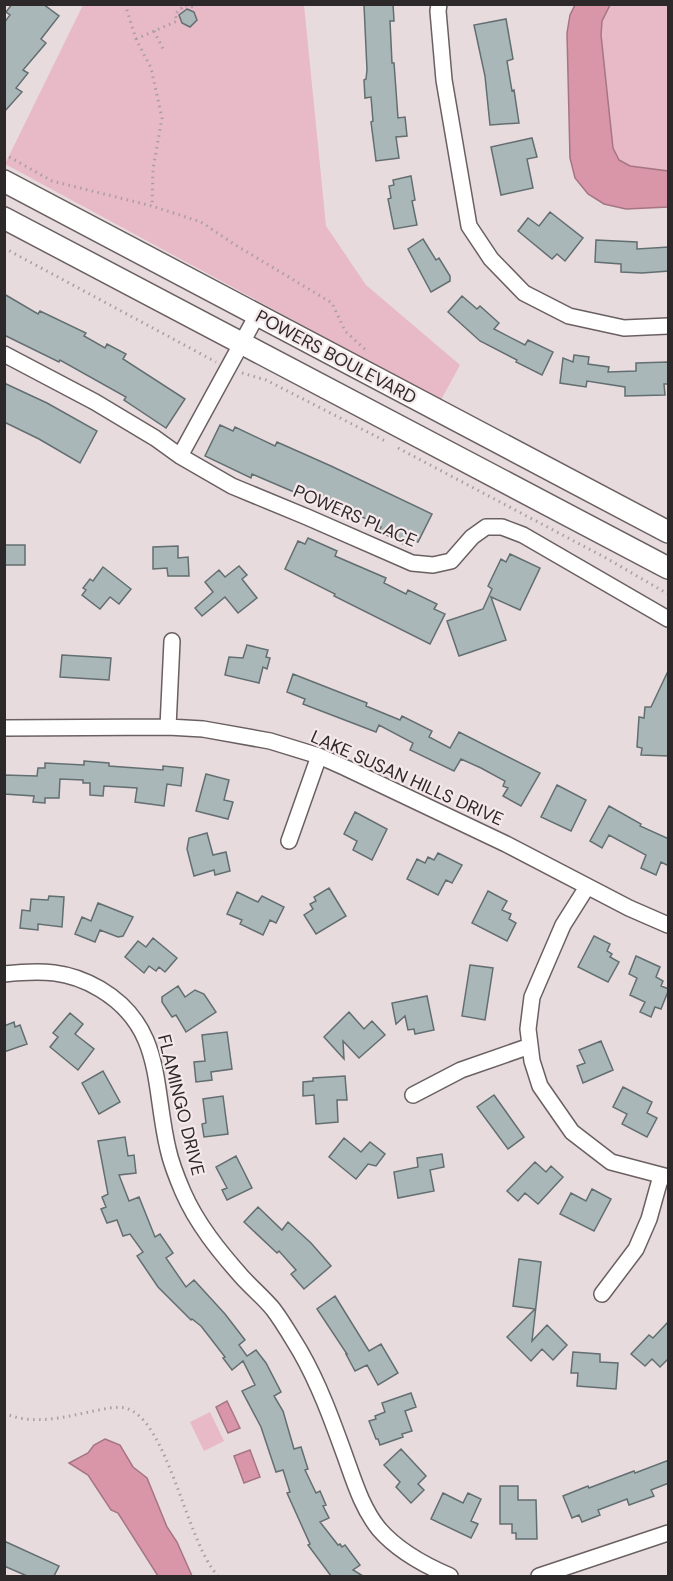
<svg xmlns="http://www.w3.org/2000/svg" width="673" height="1581" font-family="'DM Sans',sans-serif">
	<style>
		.green { fill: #e8b9c6 }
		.water { fill: #d996a9; stroke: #a57583; stroke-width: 1.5 }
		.building { fill: #aab7b8; stroke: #636e70; stroke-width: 1.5 }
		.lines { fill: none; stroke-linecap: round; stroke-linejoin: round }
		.minor-casing { stroke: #6a6062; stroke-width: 18 }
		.secondary-casing { stroke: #6a6062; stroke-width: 24 }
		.path { stroke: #a99fa2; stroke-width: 3; stroke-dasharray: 1.5 4.5; stroke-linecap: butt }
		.minor { stroke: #fff; stroke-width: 15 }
		.secondary { stroke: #fff; stroke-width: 21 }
		.labels { text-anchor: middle; stroke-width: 4.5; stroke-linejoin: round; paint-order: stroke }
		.street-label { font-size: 18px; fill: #2d282a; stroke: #f4e8eb }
	</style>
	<rect width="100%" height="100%" fill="#e7dbde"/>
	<path class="green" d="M83,5H304L326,226L366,285L460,365L441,400L5,164Z
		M610,5H668V171L630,166L619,160L613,148L601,35L602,21Z
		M210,1412L224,1441L204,1451L190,1422Z"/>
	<path class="water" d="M575,5H610L602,21L601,35L613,148L619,160L630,166L668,171V207L626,209L604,204L588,194L575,178L570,158L567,33L570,15Z
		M227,1401L240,1428L228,1433L216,1407Z
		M105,1439L120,1445L133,1467L147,1478L167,1527L177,1542L192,1576H158L118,1513L111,1510L88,1475L69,1463L88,1453L94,1445Z
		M250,1450L260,1477L244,1483L234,1456Z"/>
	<path class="building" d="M12,4H43L59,16L41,39L46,43L23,70L28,73L16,88L22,92L4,112V23L10,15L6,12Z
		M393,4L394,21H390L392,63H394L398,118L405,117L407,136L396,137L399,158L376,161L371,122L373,121L371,97L365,98L364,80L366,79L367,70L364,5Z
		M187,9L194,12L197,20L190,27L182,23L179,15Z
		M506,19L513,59L507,61L512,91L514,90L519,123L490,125L485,76L474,25Z
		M532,138L537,157L527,159L533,188L501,195L491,147Z
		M411,176L415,200L412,201L417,225L394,229L388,199L391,198L389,186L394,185L393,180Z
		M550,212L583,238L565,261L557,254L552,259L518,231L528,218L539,226Z
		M423,239L436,260L439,258L450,276V281L431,292L408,249Z
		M596,240L637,242V249L669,247V271L642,273L621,272V264L595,262Z
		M4,294L38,314L40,311L86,333L84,336L105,348L107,344L126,354L123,359L185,399L166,428L124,400L126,397L60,360L59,362L4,335Z
		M462,296L477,309L480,306L499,323L494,329L525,345L528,340L553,352L542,375L516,362L517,360L480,341L448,312Z
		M574,355L589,357L588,364L609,367L608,372L636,371V363L668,362V384H664L665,395L625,396V387L587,381L586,387L560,383L563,358L573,362Z
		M4,383L47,403L97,431L80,463L39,439L4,422Z
		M220,425L233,431L235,427L275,446L277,442L331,466L432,514L418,542L411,539L407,546L379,531L381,527L357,514L353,521L325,506L328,501L304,489L301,495L252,474L251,478L205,456Z
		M308,538L337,551L335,556L386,578L384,583L406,594L408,590L437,604L434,609L445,614L430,644L334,596L335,594L285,569L298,541L305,544Z
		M4,545H25V565H4Z
		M178,546V558L188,557L189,576H168L167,568L153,569V547Z
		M510,554L540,568L520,610L491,597L506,640L459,656L447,621L483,609L492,589L488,586L501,559L506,562Z
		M239,566L247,575L242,579L257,598L238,613L225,597L202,616L195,608L213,592L205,582L219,570L225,577Z
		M103,567L131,589L119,604L110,597L100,609L82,595L86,590L83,588L90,579L93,581Z
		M247,645L268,650L266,657L270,658L267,669L263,667L259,683L225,675L229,657L243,658Z
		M62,655L111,658L109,680L60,677Z
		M669,669V756L641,755L642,748L637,747L639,717L644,718L645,707H651Z
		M293,674L367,703L366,706L400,720L402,716L432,731L429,737L450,748L459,732L540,773L521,806L503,796L508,788L503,786L505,781L481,768L461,759L454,771L410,750L413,743L379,725L376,732L303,704L305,699L287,692Z
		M84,761L109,763V766L163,770V766L183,768L181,786L167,784L164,806L135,802L137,788L104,786L103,796L90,795V783H83V780L60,779L59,798H45V803L33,802L34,796L4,794V775L37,776L38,768H45V763L84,765Z
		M206,774L229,780L224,800L233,802L228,819L196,811Z
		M557,785L586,800L571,831L541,817Z
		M609,806L641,824L640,826L669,839V866L661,862L656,875L641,868L646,855L609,835L602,848L590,841Z
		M355,812L387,829L372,860L353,850L357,841L344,834Z
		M207,833L213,855L226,852L230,871L215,875L214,870L194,876L187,849L189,838Z
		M438,853L462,865L452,883L446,880L438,895L407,879L417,859L425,863L428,857L434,860Z
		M329,888L346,916L316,934L304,915L313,909L310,904L316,901L314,897Z
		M488,891L507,901L502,910L511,914L509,919L516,923L507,941L472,923Z
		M237,892L258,902L262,896L284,907L276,923L270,920L263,935L240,924L242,920L227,914Z
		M49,896L64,897L62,927L38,924V930L20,928L22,910L30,911L31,899L48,900Z
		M98,903L133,917L123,936L118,937L100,930L95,942L75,934L82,917L91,921Z
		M594,936L610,944L607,951L612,954L610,957L619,962L608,982L578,967Z
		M153,938L177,958L165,972L159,967L156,971L149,966L144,973L125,957L138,941L146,947Z
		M636,956L660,967L656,977L663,981L661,986L669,989L661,1009L655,1007L651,1017L640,1012L645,1002L630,995L637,978L629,974Z
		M470,965L493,968L485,1020L462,1016Z
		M178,986L185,997L195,990L204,994L216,1012L186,1032L176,1015L172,1017L162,1002V997Z
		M427,996L434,1030L415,1034L414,1029L408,1030L405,1016L396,1024L392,1003Z
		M349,1012L364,1029L372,1021L385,1035L359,1058L343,1041L344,1059L324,1037Z
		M70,1013L83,1024L75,1034L94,1049L78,1070L50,1047L58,1037L53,1033Z
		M14,1022L15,1027L20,1025L27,1044L4,1052V1026Z
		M227,1032L232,1069L211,1072L212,1080L196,1082L194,1062L205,1061L202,1035Z
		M601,1041L613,1070L583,1083L577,1066L585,1063L579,1050Z
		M103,1071L120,1102L99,1114L82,1083Z
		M345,1076L347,1100H337L338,1122L316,1124L314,1095L303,1096V1082L313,1081V1078Z
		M623,1087L652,1102L647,1113L657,1118L647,1137L622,1124L627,1114L613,1107Z
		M494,1095L524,1137L508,1149L477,1107Z
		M223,1096L228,1134L204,1137L202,1124L206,1123L203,1099Z
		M125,1137L128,1156L134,1155L136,1173L119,1175L129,1201L139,1197L155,1237L160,1234L173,1253L166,1258L186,1287L194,1280L225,1314L245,1340L239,1345L247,1356L256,1350L266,1363L281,1392L274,1396L283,1411L294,1449L301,1447L308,1469L305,1470L316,1493L320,1491L326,1505L323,1506L329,1518L320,1522L338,1545L340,1544L342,1547L345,1545L360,1565L353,1570L363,1576H331L308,1545L310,1544L287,1493L290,1492L283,1470L276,1472L261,1427L242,1391L255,1385L243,1361L232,1370L223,1358L225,1357L201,1326L192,1319L191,1320L158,1287L137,1256L143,1252L130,1234L123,1236L117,1220L107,1223L101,1209L106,1207L102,1197L108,1194L98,1141Z
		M344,1138L361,1152L370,1142L385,1154L376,1166L368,1164L356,1179L329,1157Z
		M442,1154L444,1167L430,1170L434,1191L398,1198L394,1172L418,1167L417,1158Z
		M236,1156L252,1188L227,1200L222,1190L227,1188L216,1167Z
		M535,1162L546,1172L551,1166L563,1177L538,1204L525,1193L518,1201L507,1191Z
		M592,1189L611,1199L594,1231L560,1214L571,1193L586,1201Z
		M258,1207L282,1230L288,1222L311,1243L331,1266L304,1289L291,1274L296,1270L279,1251L277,1253L244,1222Z
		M519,1259L541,1262L532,1341L547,1325L567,1345L553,1360L542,1349L531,1361L507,1337L535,1309L513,1306Z
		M335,1296L369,1351L381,1344L398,1373L378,1385L367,1365L355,1371L346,1354H347L317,1309Z
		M669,1321V1358L660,1367L652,1359L645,1366L631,1354L649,1335L653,1338Z
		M573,1352L600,1354V1362L618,1363L616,1389L577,1386L578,1373H571Z
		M411,1393L416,1407L405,1411L412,1431L402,1434L403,1437L380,1445L378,1439H376L369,1421L376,1419L375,1416L385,1412L382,1403Z
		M401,1449L426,1476L418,1484L424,1490L411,1503L396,1487L400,1482L384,1465Z
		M669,1460V1483L651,1490L654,1496L629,1505L627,1499L598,1510L600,1515L582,1522L579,1515L572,1518L563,1496L588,1486L589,1488L634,1471L635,1473Z
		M500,1486H518V1500H536L537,1539H516V1533H512V1524H500Z
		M443,1493L463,1503L468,1493L481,1499L471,1521L478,1524L471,1538L431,1519Z
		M4,1541L59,1566L54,1576H27L4,1566Z"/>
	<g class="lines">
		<defs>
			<path id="minor" d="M439,4L438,11L444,80L469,226L491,259L524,293L569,316L624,328L668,326
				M4,354L95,402L155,438L180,456L232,486L307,517L412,563L433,565L451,561L472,537L486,527H502L523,535L668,619
				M180,456L257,315
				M168,727L172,641
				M4,728L168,727L203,729L270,741L319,756L346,768L506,844L629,908L668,925
				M289,841L319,756
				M587,887L563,925L532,997L528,1029L532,1061L540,1086L572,1132L611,1162L668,1177
				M4,974C41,970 68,970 100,989C164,1027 153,1086 168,1149C171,1163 177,1178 183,1192C197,1224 219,1251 242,1277C252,1288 264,1298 273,1309C283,1322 292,1338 300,1351C319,1384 332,1420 345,1456C354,1481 362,1508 379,1529C398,1551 424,1565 450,1576
				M413,1095L461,1070L530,1046
				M602,1294L636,1249L649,1219L661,1176
				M539,1576L668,1533"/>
			<path id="secondary" d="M4,181L668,532
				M4,218L668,568"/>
		</defs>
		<use href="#minor" class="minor-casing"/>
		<use href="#secondary" class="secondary-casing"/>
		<path class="path" d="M125,4L136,39L151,68L162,118L153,169L152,206
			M177,4L181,9
			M154,31L164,51
			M136,39L177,21L175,14L185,5L194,7
			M4,154L52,181L152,206L201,222L237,246L332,303L345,331L368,352
			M4,248L216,362
			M242,373L266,380L387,442
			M398,448L606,558L668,594
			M4,1413C33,1426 64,1417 94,1411C104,1409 115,1406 125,1408C168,1418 186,1542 218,1576"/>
		<use href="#minor" class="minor"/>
		<use href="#secondary" class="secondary"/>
	</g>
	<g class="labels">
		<g class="street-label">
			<text transform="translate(336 357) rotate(28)" y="6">POWERS BOULEVARD</text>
			<text transform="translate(355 516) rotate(23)" y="6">POWERS PLACE</text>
			<text transform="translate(407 778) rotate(24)" y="6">LAKE SUSAN HILLS DRIVE</text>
			<text transform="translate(181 1105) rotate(76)" y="6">FLAMINGO DRIVE</text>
		</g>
	</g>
	<rect width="673" height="1581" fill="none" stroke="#2d282a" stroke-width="12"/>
</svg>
